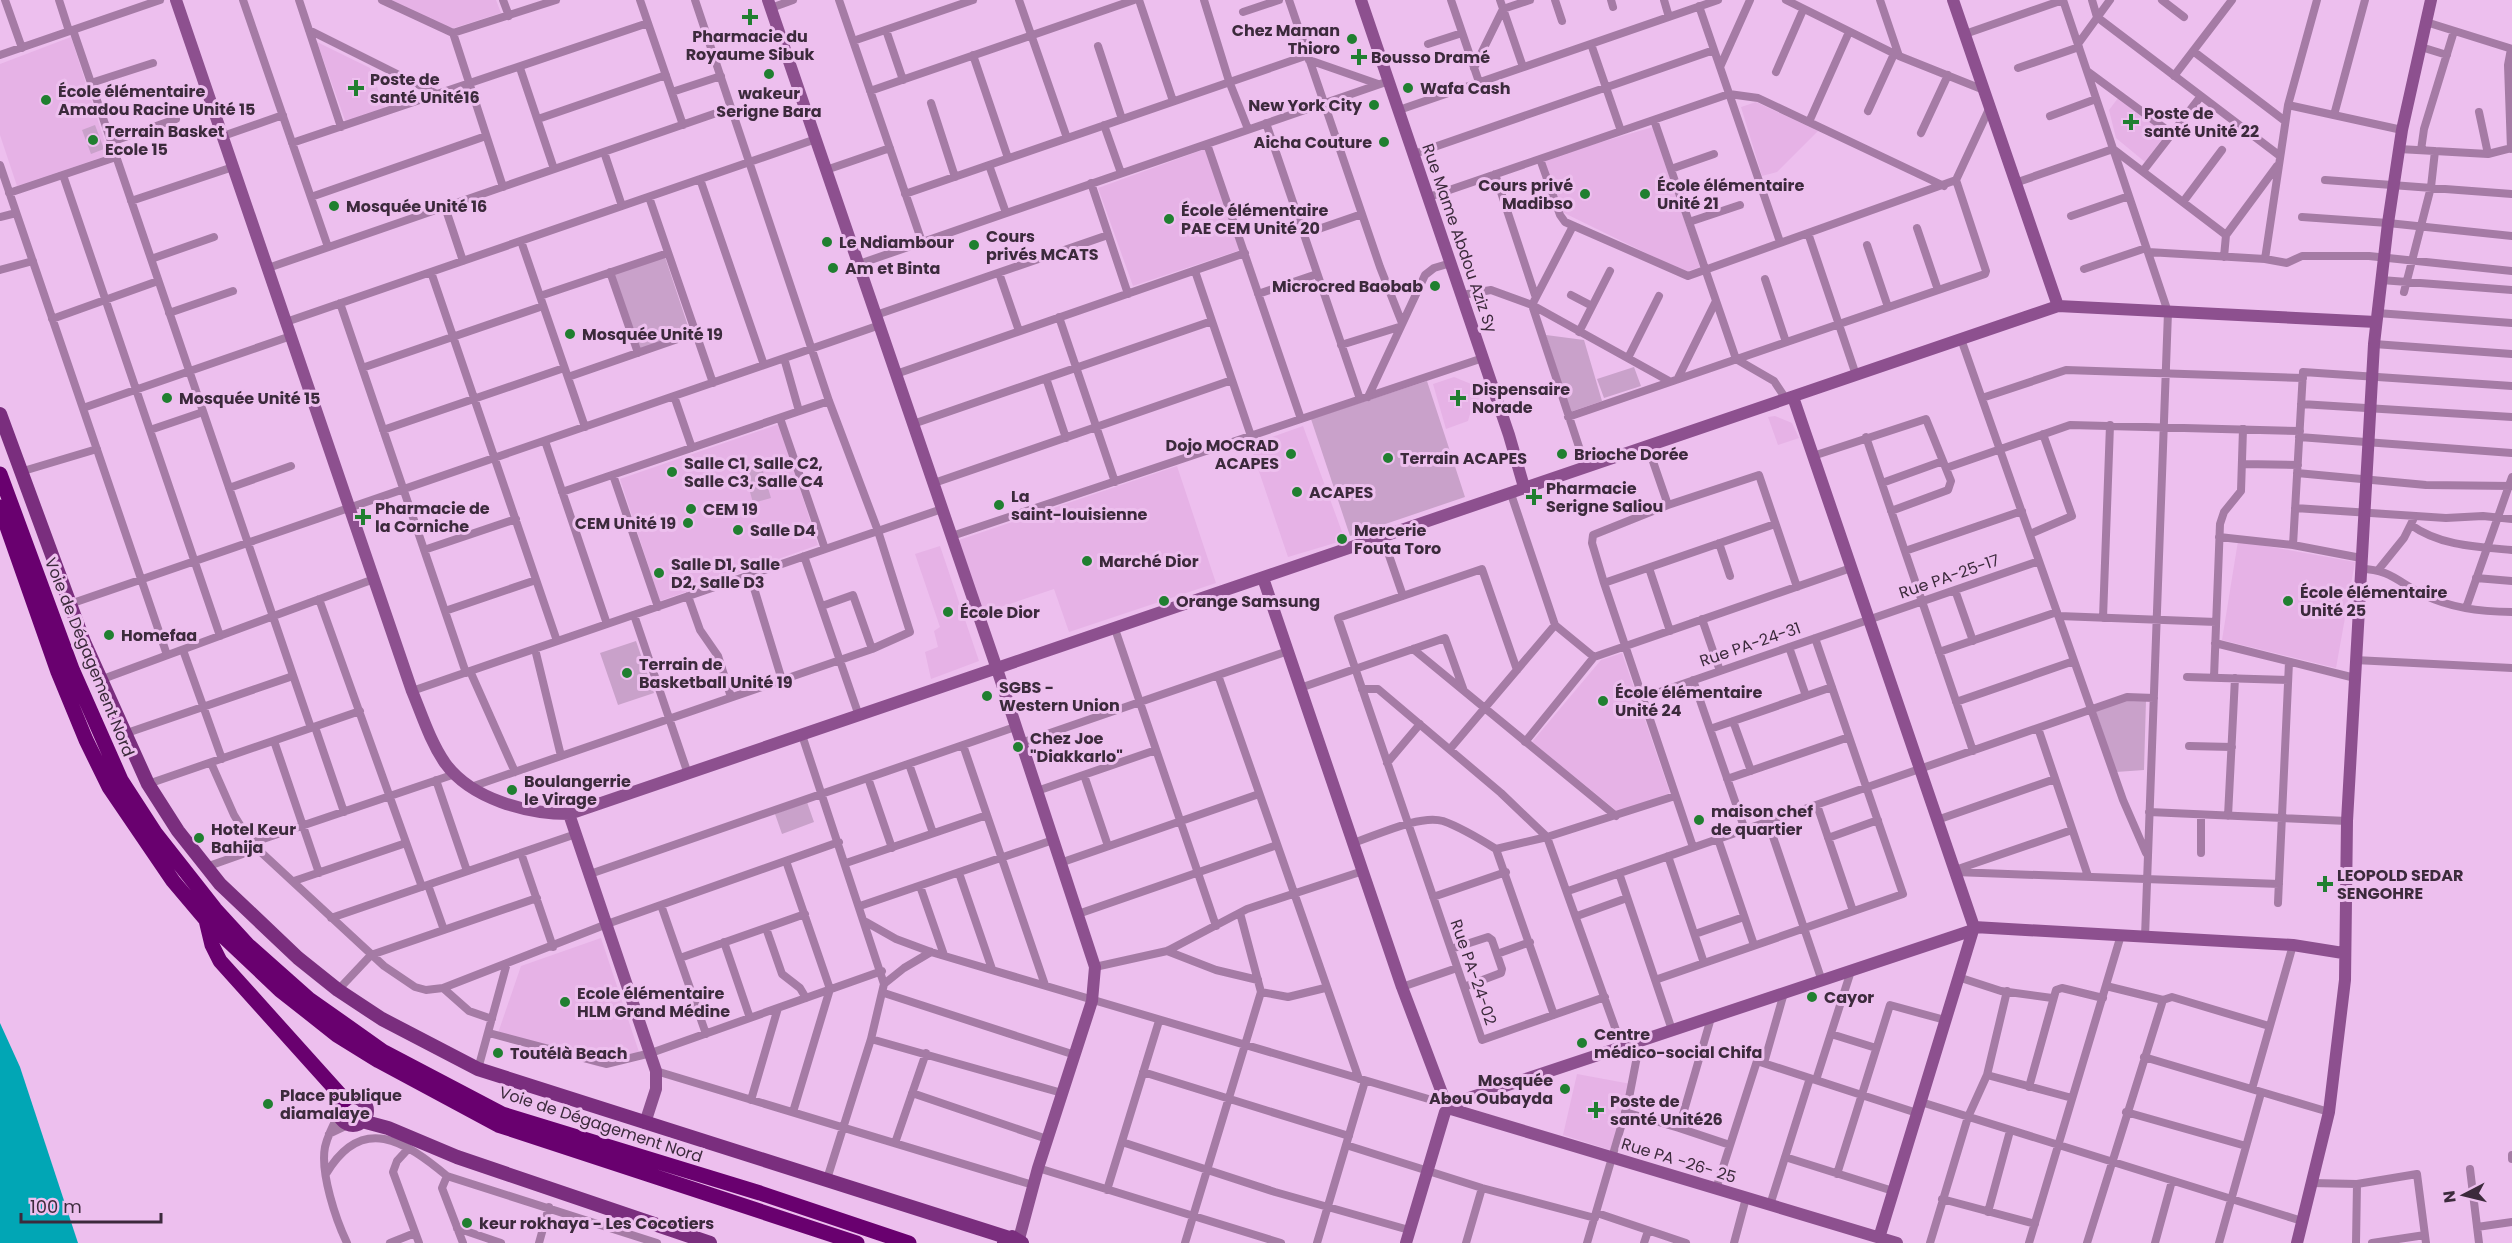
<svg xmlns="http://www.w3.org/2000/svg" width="2512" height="1243" font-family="Poppins,sans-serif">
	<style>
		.built { fill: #e6b2e6 }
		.green { fill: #c9a1ca }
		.water { fill: #01a6b5 }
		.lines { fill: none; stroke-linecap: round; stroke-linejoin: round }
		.street { stroke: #a57ba5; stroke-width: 8 }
		.secondary { stroke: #8d508f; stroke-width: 12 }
		.primary { stroke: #7a2e7e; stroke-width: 14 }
		.highway { stroke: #69006f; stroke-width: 15 }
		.poi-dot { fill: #207f30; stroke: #edbfee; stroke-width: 2 }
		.labels { text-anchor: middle; stroke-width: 6; stroke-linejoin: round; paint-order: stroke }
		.poi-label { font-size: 16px; font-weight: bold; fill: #3c2a3c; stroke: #edbfee; text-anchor: start }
		.street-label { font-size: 16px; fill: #3c2a3c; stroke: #edbfee }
	</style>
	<rect width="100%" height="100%" fill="#edbfee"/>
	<path class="built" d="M391,0H496L501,13L454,28L443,27Z
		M71,37L109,155L17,186L0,135V64Z
		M317,42L370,68L385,108L346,123Z
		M2118,98L2166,134L2145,162L2116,138L2109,110Z
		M1756,102L1818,131L1777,172L1762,176L1741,107Z
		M1653,127L1700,267L1685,272L1562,212L1543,159Z
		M1205,149L1240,250L1133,286L1098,188Z
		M1454,377L1476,386L1483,410L1470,414L1468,421L1446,429L1433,384Z
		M1775,416L1792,423L1799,438L1778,445L1768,417Z
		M779,424L818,545L660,601L620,479Z
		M1303,426L1345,540L1288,557L1250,445Z
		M1177,466L1216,583L1069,632L1054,589L983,613L959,540Z
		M2238,541L2355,562L2336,668L2222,640Z
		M940,546L979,661L931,679L925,652L938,647L934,631L940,627L915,554Z
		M1622,653L1670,793L1618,812L1532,742L1601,660Z
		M601,938L640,1055L600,1067L497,1036L521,966Z
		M1577,1074L1631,1084L1613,1151L1563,1135Z"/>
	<path class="green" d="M95,125L104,149L91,154L82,130Z
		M665,257L690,332L639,349L614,274Z
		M1546,335L1584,340L1602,401L1570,412Z
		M1634,367L1641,386L1604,398L1597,379Z
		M1427,381L1465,497L1350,536L1311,419Z
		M760,461L771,498L753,503L743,466Z
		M636,641L654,693L618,705L600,653Z
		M2127,700H2146L2144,770L2116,772L2095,709Z
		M807,802L814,822L782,834L775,814Z"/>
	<path class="water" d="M0,1023L20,1067L78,1243H0Z"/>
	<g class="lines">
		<path class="street" d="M5,0L22,48
			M59,0L69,31
			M243,0L328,247
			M299,0L341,127
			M382,0L453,33L556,0
			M503,0L509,16
			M640,0L683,125
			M839,0L922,242
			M1019,0L1067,138
			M1139,0L1173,101
			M1204,0L1229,81L1248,129
			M1289,0L1380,267L1402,323
			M1451,0L1479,82
			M1500,0L1523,67
			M1555,0L1562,21
			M1611,0L1613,7
			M1664,0L1669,17
			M1786,0L1899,56L1984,90
			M1880,0L1899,56
			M2063,0L2168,312L2145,937
			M2092,0L2097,17L2280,156
			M2162,0L2184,17
			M1699,6L1780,242
			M771,8L793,0
			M1243,12L1279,0
			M2426,22L2512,49
			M73,30L311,728
			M309,30L439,95
			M886,30L903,80
			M453,33L503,187
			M1965,34L2063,0
			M853,41L973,0
			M1428,44L1462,33
			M1591,44L1621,131
			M2078,44L2110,0
			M1098,46L1122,119
			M2421,47L2447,55
			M2193,51L2285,121
			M0,55L160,0
			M973,55L1008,158
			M1309,60L1378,84
			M1720,67L1750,0
			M520,68L554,169
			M1474,68L1503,9L1530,0
			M2018,68L2079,47
			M2087,71L2171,133
			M1776,72L1803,10
			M2174,76L2232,0
			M91,83L153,63
			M870,91L1134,0
			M672,92L721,76
			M931,103L955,177
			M2288,105L2402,130
			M1399,110L1718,0
			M1868,111L1894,54
			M2479,112L2488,154
			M2334,115L2365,0
			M2050,116L2096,99
			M538,119L666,75
			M1654,120L1736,359L1774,381L1786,399
			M1809,122L1849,32
			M1266,123L1360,399
			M1104,125L1121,173
			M1921,133L1948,75
			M223,136L283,115
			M111,142L176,119
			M292,143L648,23
			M1207,144L1301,419
			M2399,149L2488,154L2512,148
			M2511,149L2508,65L2511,49
			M2421,150L2424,129L2454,31
			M604,152L622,206
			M1414,154L1714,50
			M1540,159L1560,215L1565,222L1688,276L1956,180L1990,107
			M0,165L167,655
			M989,165L1006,213
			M1671,169L1714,154
			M826,170L890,148
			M2143,171L2201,96
			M1495,174L1535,295
			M63,175L220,636
			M700,179L764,365
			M2325,180L2512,194
			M1091,183L1128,294
			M2015,183L2113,149L2226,235
			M9,193L116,157
			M905,194L1308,55
			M311,197L486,136
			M649,197L713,383
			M1429,197L1729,94L1758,98L1944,186
			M131,201L233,167
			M2183,202L2222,150
			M445,207L463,261
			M2071,216L2129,196
			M0,217L16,213
			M2302,217L2388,223L2512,236
			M1689,222L1740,205
			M1573,226L1532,305L1586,468
			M1917,228L1938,290
			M1808,233L1856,375
			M1304,234L1362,214
			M521,241L585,427
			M1867,245L1888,307
			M2148,252L2265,259L2287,263L2302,256H2369L2512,271
			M2224,257L2226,235L2277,166
			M151,259L214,237
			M2265,259L2288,105L2317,0
			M859,264L1389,81
			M268,268L731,108
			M2084,269L2146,248
			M0,270L33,261
			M1195,271L1251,436
			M431,272L557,641
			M610,272L638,353
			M999,273L1019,331
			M1765,279L1786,342
			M2381,280L2512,290
			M2404,292L2431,187L2435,151
			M1258,294L1317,274
			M1462,295L1491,290L1532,305L1669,381
			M1571,295L1592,306
			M540,296L668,253
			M340,303L466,673
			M169,313L233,291
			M2377,313L2512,323
			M876,315L1108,235
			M1059,317L1115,482
			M52,319L158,281
			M286,322L816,139
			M1579,332L1610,271
			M1961,339L2123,800L2146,853
			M2374,344L2512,354
			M1341,345L1399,327
			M784,358L799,411
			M1628,358L1659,296
			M362,368L543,306
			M896,374L1245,253
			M568,377L695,333
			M1046,378L1066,438
			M1678,378L1716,301
			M674,396L692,448
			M1368,397L1425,275L1434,268L1451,263
			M1982,398L2066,370L2303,378
			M2301,404L2512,417
			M83,408L291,336
			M1568,417L1985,274L1986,271L1956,180
			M780,418L825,549
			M913,424L1212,321
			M150,430L203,412
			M383,430L564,368
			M1866,437L1973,751
			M2299,437L2512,453
			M545,441L607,624
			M1648,447L1668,505
			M1813,456L1926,419L1951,481L1948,490L1891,511
			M2242,464L2298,465
			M1946,468L2070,425L2300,431
			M20,472L97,449
			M2297,473L2426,485L2512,486
			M613,475L658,607
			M934,483L1232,380
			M1882,483L1943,461
			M229,488L291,466
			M562,492L829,401
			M1511,494L1555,625L1594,657
			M2295,508L2446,518L2483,516L2512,519
			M2411,525C2440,546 2478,547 2512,550
			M2030,534L2072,516L2043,434
			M952,536L1483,358
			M2219,537L2293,545L2361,558
			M1383,538L1403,596
			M1719,543L1730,576
			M2293,545L2303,372L2512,386
			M424,550L516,519
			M1905,551L2022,511
			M804,556L859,716
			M1649,568L1670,631
			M2361,569C2390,569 2399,583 2424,595C2451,608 2482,612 2512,612
			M2379,569L2404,538L2413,520
			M750,575L782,680
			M2476,578L2512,581
			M1604,583L1775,524
			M1955,590L1973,641
			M688,596L700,630L718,656L731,697
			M319,599L422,887
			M70,604L880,325
			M822,606L853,595L872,649
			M2466,608L2512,477
			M445,611L536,580
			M634,615L688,774
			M2059,616L2216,622
			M2103,618L2110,425
			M1702,619L1720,671
			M1115,629L1216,926
			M2215,643L2355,678
			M1789,647L1806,696
			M535,649L561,756
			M1413,649L1616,816
			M183,650L222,759
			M1939,652L2057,612
			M2355,660L2512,668
			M1517,670L1482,569L1338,618L1482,1040L1605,997
			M470,671L515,772
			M1218,675L1359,1079
			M2187,677L2288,680
			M2214,677L2220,524L2224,512L2241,491L2243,429
			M100,680L374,579
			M1693,680L1745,830
			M1300,688L1445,638L1464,691
			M1362,689H1378L1501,793L1547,837L1622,1047
			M412,691L942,509
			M1642,698L2039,561
			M1956,702L2074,661
			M1733,721L1751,771
			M315,727L344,812
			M2038,728L2088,876
			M1710,729L1832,687
			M124,734L293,676
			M802,735L884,984L871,1039L827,1179
			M274,741L319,873
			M1525,742L1594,657L1851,568
			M1021,743L1288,651
			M963,745L1045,985
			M2189,746L2232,747
			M1450,749L1555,625
			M211,763L234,815L251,843L384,966L415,987L426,990L443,988L607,924L839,842
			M1387,763L1420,724
			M909,764L933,833
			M1084,775L1108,846
			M868,778L892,848
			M1727,779L1849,737
			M436,780L467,871
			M148,784L360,711
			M471,787L872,649L910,632L878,531L829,401L695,0
			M1037,791L1156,750
			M1817,805L1853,911
			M2149,812L2347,821
			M2228,816L2235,678
			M1937,820L2055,779
			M1768,822L1822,981
			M1828,838L1878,820
			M1718,839L1754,945
			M251,843L455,774
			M1353,843C1375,836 1420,814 1443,821C1460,827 1480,839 1496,849L1554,1015
			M1693,847L1604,583L1592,543L1593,535L1668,505L1759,475L1797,587
			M1496,849L1547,837L1675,796
			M521,853L553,947
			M2201,853V815
			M1668,856L1704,963
			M786,861L830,989L793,1112
			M846,863L987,815
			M1060,863L1259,794
			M206,867L257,849
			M1958,869L2072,830
			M1955,872L2279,884
			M959,873L992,969
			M1619,873L1672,1030
			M590,874L1015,727
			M294,881L406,843
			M428,885L444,930
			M920,886L944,955
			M1568,891L2127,697L2154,698
			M1433,897L1506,872
			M2278,903L2289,662
			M661,905L706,1034
			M860,906L1053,840
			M1078,914L1277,845
			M1577,916L1627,898
			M331,918L576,834
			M866,922L896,939L931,952L1442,1103
			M766,928L782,974L800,988L806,998
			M1695,934L1744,917
			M724,942L750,1018
			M1451,949L1488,937L1492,940L1502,969L1501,973L1464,987
			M1167,951L1216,970L1258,980
			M1497,954L1530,942
			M680,958L805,914
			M1095,967L1167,951L1247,909L1363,871
			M1958,977L2001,991L2052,998
			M1655,980L1903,894L1815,638
			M884,984L904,968L931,952
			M2106,986L2163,1000
			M1402,987L1457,968
			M443,988L469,1011L492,1019
			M338,990L371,955L537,898
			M1261,992L1288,997L1325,988
			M884,993L1075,1055
			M489,1033L606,1064L651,1053L882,971
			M1831,1034L1876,1048
			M871,1039L1062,1093
			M2144,1057L2329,1112
			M1764,1063L1784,993
			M478,1069L507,963
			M656,1071L1033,1185
			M1143,1072L1349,1136
			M1987,1075L2072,1098
			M1816,1080L1851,971
			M2029,1087L2056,990L2062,988L2103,998
			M2252,1089L2293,945
			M912,1093L1047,1139
			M751,1100L778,1008
			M1921,1102L2302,1221
			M340,1112C334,1123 328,1134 325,1147C320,1173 336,1220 347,1243
			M1625,1112L1679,1128L1711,1018
			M2126,1112L2246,1146
			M1679,1128L1730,1145
			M329,1134L350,1124
			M1122,1142L1275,1192L1409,1230
			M895,1143L926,1053
			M1346,1145L1482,1188L1595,1218
			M408,1149L397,1161L393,1172L419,1243
			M2512,1155V1159
			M1785,1157L1893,1191
			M1038,1168L1281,1243
			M2470,1169L2479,1243
			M326,1174C362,1113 405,1141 447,1176L657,1243
			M1837,1174L1890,1005L1945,1020
			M447,1176L442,1188L463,1243
			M2312,1183L2357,1184L2417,1174L2426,1243
			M1716,1189L1757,1061L1917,1113
			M1107,1190L1159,1021
			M1942,1199L2035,1224
			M1770,1205L1810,1078
			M1988,1212L2010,1131
			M1597,1213L1686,1243
			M2477,1227L2512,1222
			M457,1228L501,1243
			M390,1243L415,1233
			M539,1243L549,1207
			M1185,1243L1261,992L1240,913
			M1317,1243L1365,1081
			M1466,1243L1482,1188
			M1587,1243L1628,1103L1640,1041
			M1644,1243L1648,1231
			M1734,1243L1746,1198
			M1930,1243L1968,1117L1987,1075L2007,991
			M2029,1243L2121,935
			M2087,1243L2163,1000L2172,997L2269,1026
			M2155,1243L2172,1181
			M2219,1243L2261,1093
			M2356,1243L2357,1184
			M2372,1243L2425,1235"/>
		<path class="secondary" d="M176,0L412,691C422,715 430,741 445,763C471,799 527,814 569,814L2058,306L2376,322
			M768,0L997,669L1095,967L1092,1001L1038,1168L1019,1239
			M1361,0L1509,435L1524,487
			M1953,0L2058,306
			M1793,397L1974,927L1879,1238
			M1263,578L1402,987L1445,1101
			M569,814L656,1071V1089L645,1123
			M1974,927L2293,945L2343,953
			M1451,1104L1973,930
			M1451,1109L1897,1243
			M1406,1243L1445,1112
			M2297,1243L2329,1112L2345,980L2347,821L2374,344L2388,223L2402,130L2431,0"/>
		<path class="primary" d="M0,414L84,642L148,784L178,831L220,884L298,958L338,990L382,1019L478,1069L1009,1238
			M339 1111a14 14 0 1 1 28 0a14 14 0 1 1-28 0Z
			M362,1121L388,1128L457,1157L710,1243
			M1004,1243L1012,1237L1022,1243"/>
		<path class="highway" d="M0,474L72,669L121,780L156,834L215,909L248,945L309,999L384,1052L502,1114L760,1193L909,1243
			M0,507L58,672L86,740L109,787L173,881L206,920L280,990L337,1035L379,1061L498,1125L857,1243
			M206,920L212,945L220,961L345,1100"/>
	</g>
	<g class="poi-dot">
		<path d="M747 8h6v6h6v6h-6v6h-6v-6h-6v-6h6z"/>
		<circle cx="1352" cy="39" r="6"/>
		<path d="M1356 48h6v6h6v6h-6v6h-6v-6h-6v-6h6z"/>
		<circle cx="769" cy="74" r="6"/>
		<path d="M353 79h6v6h6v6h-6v6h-6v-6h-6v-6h6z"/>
		<circle cx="1408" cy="88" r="6"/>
		<circle cx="46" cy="100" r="6"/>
		<circle cx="1374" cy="105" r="6"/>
		<path d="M2128 113h6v6h6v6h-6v6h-6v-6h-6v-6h6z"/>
		<circle cx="93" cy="140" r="6"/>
		<circle cx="1384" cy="142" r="6"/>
		<circle cx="1585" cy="194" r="6"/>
		<circle cx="1645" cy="194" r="6"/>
		<circle cx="334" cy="206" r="6"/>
		<circle cx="1169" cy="219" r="6"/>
		<circle cx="827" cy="242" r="6"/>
		<circle cx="974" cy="245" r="6"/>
		<circle cx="833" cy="268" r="6"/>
		<circle cx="1435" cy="286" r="6"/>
		<circle cx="570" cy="334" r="6"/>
		<circle cx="167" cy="398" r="6"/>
		<path d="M1455 389h6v6h6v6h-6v6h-6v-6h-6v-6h6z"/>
		<circle cx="1291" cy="454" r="6"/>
		<circle cx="1562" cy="454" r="6"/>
		<circle cx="1388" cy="458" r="6"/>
		<circle cx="672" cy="472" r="6"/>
		<circle cx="1297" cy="492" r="6"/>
		<path d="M1531 488h6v6h6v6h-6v6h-6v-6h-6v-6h6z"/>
		<circle cx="999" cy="505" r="6"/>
		<circle cx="691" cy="509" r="6"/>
		<path d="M360 508h6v6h6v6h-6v6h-6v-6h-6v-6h6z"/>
		<circle cx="688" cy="523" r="6"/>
		<circle cx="738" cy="530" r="6"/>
		<circle cx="1342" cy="539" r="6"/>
		<circle cx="1087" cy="561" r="6"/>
		<circle cx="659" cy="573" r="6"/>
		<circle cx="1164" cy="601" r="6"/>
		<circle cx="2288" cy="601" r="6"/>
		<circle cx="948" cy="612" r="6"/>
		<circle cx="109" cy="635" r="6"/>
		<circle cx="627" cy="673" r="6"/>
		<circle cx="987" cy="696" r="6"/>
		<circle cx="1603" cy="701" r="6"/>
		<circle cx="1018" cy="747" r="6"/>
		<circle cx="512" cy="790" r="6"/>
		<circle cx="1699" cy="820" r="6"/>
		<circle cx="199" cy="838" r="6"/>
		<path d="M2322 875h6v6h6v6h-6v6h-6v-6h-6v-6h6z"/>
		<circle cx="1812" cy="997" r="6"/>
		<circle cx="565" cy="1002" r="6"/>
		<circle cx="1582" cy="1043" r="6"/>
		<circle cx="498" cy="1053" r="6"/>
		<circle cx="1565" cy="1089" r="6"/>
		<circle cx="268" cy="1104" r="6"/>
		<path d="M1593 1101h6v6h6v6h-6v6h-6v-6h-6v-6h6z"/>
		<circle cx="467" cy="1223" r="6"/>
	</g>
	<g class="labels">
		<g class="poi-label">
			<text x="1340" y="36" text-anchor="end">Chez Maman<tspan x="1340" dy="18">Thioro</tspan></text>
			<text x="750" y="42" text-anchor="middle">Pharmacie du<tspan x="750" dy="18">Royaume Sibuk</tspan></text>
			<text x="1371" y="63">Bousso Dramé</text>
			<text x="370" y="85">Poste de<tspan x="370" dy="18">santé Unité16</tspan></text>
			<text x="1420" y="94">Wafa Cash</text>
			<text x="58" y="97">École élémentaire<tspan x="58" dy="18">Amadou Racine Unité 15</tspan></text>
			<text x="769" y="99" text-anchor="middle">wakeur<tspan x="769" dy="18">Serigne Bara</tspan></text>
			<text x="1362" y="111" text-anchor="end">New York City</text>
			<text x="2144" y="119">Poste de<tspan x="2144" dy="18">santé Unité 22</tspan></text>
			<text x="105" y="137">Terrain Basket<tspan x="105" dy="18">Ecole 15</tspan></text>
			<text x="1372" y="148" text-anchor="end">Aicha Couture</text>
			<text x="1573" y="191" text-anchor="end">Cours privé<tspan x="1573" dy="18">Madibso</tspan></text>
			<text x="1657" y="191">École élémentaire<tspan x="1657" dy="18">Unité 21</tspan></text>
			<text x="346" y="212">Mosquée Unité 16</text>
			<text x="1181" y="216">École élémentaire<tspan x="1181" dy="18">PAE CEM Unité 20</tspan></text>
			<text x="986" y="242">Cours<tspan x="986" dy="18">privés MCATS</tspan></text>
			<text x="839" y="248">Le Ndiambour</text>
			<text x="845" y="274">Am et Binta</text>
			<text x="1423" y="292" text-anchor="end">Microcred Baobab</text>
			<text x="582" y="340">Mosquée Unité 19</text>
			<text x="1472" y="395">Dispensaire<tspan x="1472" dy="18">Norade</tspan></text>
			<text x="179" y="404">Mosquée Unité 15</text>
			<text x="1279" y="451" text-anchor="end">Dojo MOCRAD<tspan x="1279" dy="18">ACAPES</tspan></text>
			<text x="1574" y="460">Brioche Dorée</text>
			<text x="1400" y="464">Terrain ACAPES</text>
			<text x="684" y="469">Salle C1, Salle C2,<tspan x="684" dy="18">Salle C3, Salle C4</tspan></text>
			<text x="1546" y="494">Pharmacie<tspan x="1546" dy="18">Serigne Saliou</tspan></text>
			<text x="1309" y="498">ACAPES</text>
			<text x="1011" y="502">La<tspan x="1011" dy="18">saint-louisienne</tspan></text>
			<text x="375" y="514">Pharmacie de<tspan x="375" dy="18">la Corniche</tspan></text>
			<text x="703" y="515">CEM 19</text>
			<text x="676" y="529" text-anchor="end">CEM Unité 19</text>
			<text x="750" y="536">Salle D4</text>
			<text x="1354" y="536">Mercerie<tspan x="1354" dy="18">Fouta Toro</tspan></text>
			<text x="1099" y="567">Marché Dior</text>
			<text x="671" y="570">Salle D1, Salle<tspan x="671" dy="18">D2, Salle D3</tspan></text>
			<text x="2300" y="598">École élémentaire<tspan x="2300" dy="18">Unité 25</tspan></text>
			<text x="1176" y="607">Orange Samsung</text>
			<text x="960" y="618">École Dior</text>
			<text x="121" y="641">Homefaa</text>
			<text x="639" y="670">Terrain de<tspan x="639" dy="18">Basketball Unité 19</tspan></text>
			<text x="999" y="693">SGBS -<tspan x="999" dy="18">Western Union</tspan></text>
			<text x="1615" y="698">École élémentaire<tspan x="1615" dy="18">Unité 24</tspan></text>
			<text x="1030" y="744">Chez Joe<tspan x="1030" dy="18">"Diakkarlo"</tspan></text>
			<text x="524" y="787">Boulangerrie<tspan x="524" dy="18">le Virage</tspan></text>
			<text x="1711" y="817">maison chef<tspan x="1711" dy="18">de quartier</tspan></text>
			<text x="211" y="835">Hotel Keur<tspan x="211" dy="18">Bahija</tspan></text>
			<text x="2337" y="881">LEOPOLD SEDAR<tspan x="2337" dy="18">SENGOHRE</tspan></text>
			<text x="577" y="999">Ecole élémentaire<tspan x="577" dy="18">HLM Grand Médine</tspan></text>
			<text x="1824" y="1003">Cayor</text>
			<text x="1594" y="1040">Centre<tspan x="1594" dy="18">médico-social Chifa</tspan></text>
			<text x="510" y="1059">Toutélà Beach</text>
			<text x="1553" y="1086" text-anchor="end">Mosquée<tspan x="1553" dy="18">Abou Oubayda</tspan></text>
			<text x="280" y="1101">Place publique<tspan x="280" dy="18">diamalaye</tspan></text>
			<text x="1610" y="1107">Poste de<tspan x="1610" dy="18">santé Unité26</tspan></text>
			<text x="479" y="1229">keur rokhaya - Les Cocotiers</text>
		</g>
		<g class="street-label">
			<text transform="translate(1460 238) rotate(71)" y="6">Rue Mame Abdou Aziz Sy</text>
			<text transform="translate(1949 576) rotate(-19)" y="6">Rue PA-25-17</text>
			<text transform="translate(1750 644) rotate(-19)" y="6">Rue PA-24-31</text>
			<text transform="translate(90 657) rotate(68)" y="6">Voie de Dégagement Nord</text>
			<text transform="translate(1474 972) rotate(71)" y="6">Rue PA-24-02</text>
			<text transform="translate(601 1124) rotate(18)" y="6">Voie de Dégagement Nord</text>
			<text transform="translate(1679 1160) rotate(17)" y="6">Rue PA -26- 25</text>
		</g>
	</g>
	<g transform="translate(2464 1195) rotate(263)" stroke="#edbfee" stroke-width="4.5" paint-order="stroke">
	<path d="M0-4.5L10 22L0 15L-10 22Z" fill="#3c2a3c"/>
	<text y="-9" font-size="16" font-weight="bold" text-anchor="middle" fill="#3c2a3c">N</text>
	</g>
	<path d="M21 1213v9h140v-9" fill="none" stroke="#3c2a3c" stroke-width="3"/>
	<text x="30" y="1213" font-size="18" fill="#3c2a3c" stroke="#edbfee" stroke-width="4.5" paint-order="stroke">100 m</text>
</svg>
